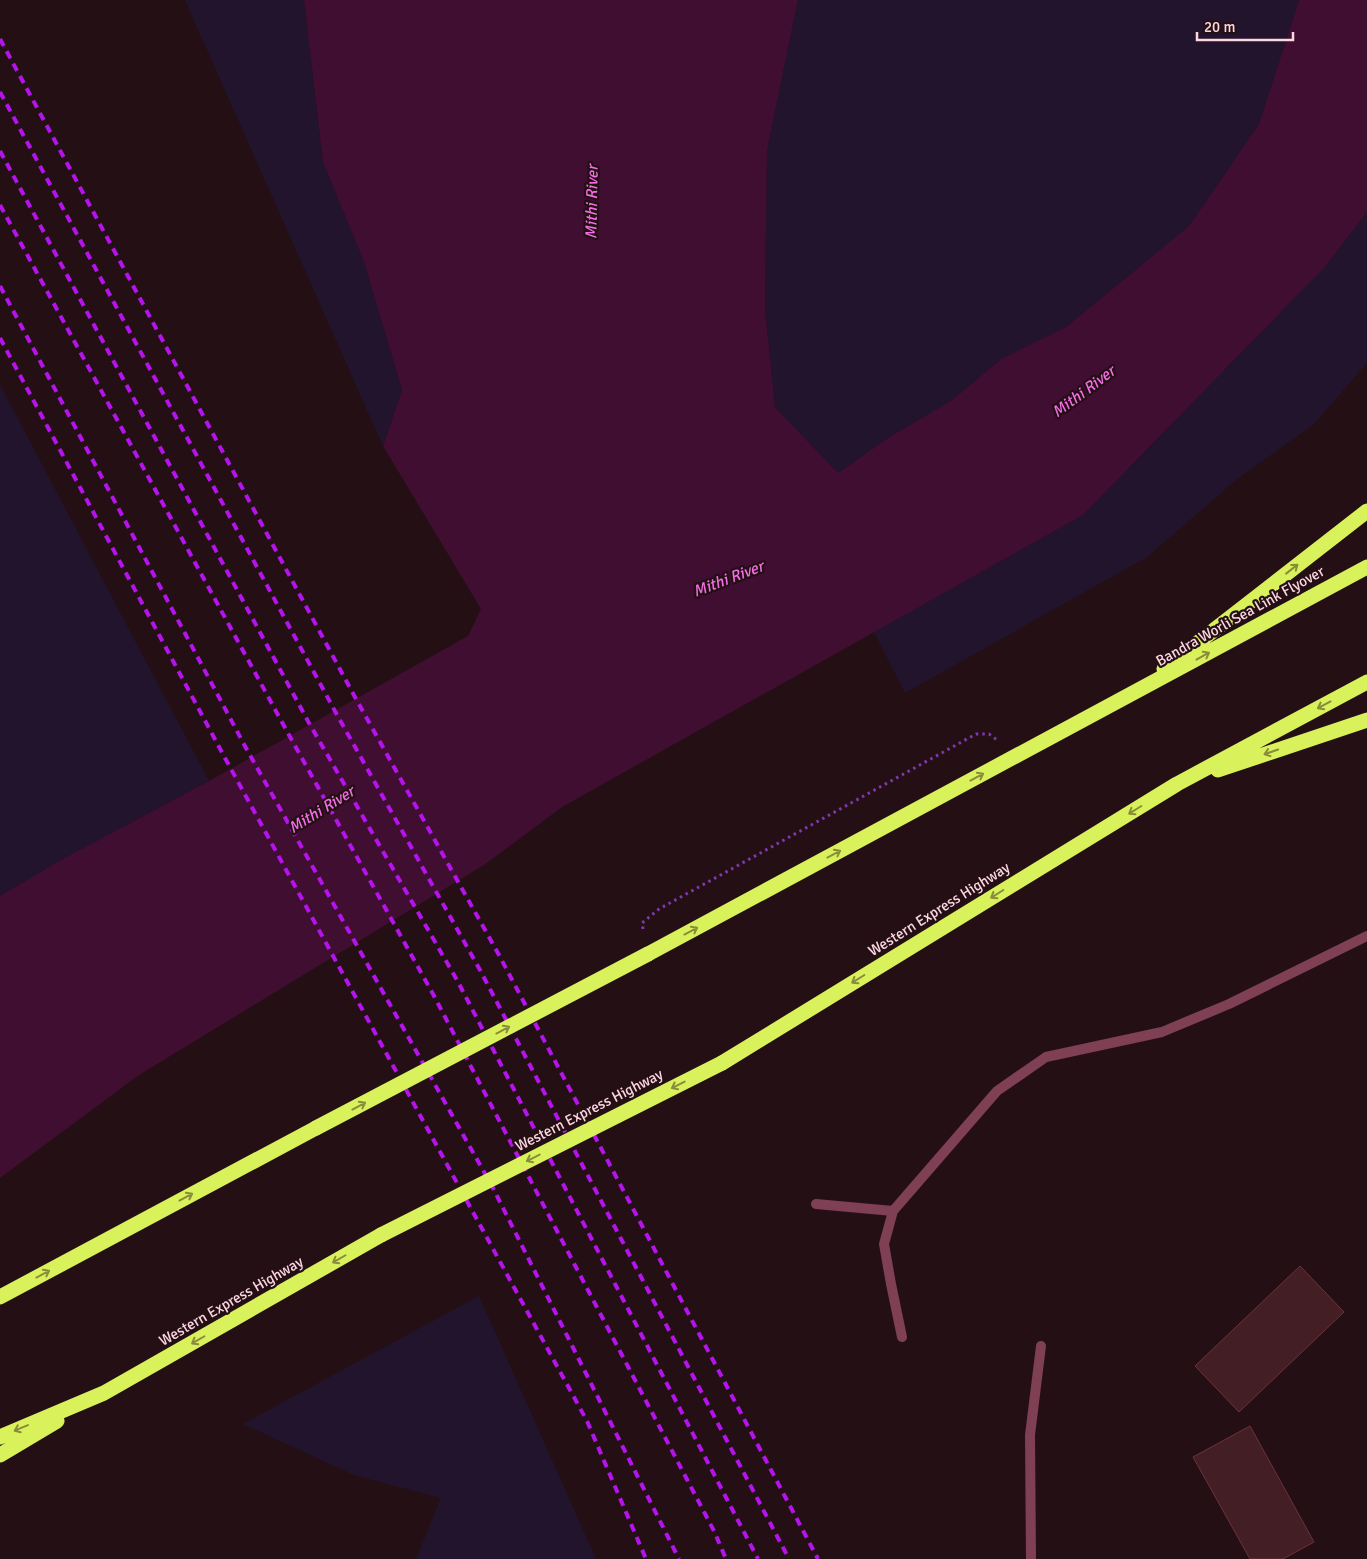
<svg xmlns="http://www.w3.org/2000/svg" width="1367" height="1559" font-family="Signika,sans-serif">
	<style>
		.green { fill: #23142d }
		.water { fill: #3f0e31 }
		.building { fill: #431e24; stroke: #6d323b }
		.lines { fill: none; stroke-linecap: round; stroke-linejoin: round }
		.path { stroke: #7d39ad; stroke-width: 3; stroke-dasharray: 2.5 4; stroke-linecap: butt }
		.street { stroke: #7f3f54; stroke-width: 10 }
		.highway { stroke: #d9f25b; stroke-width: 15 }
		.rail { stroke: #b413ec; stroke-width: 4; stroke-dasharray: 8 6; stroke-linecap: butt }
		.highway-bridge { stroke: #d9f25b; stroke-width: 15 }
		.oneway { stroke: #888c3b }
		.labels { text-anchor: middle; stroke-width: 4.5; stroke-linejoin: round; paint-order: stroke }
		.street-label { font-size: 15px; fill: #fcd6e0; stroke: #241014 }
		.water-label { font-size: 16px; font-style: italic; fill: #f36de5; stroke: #241014 }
	</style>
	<rect width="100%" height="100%" fill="#241014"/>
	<path class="green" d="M185,0H304L323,162L364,262L402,390L383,446Z
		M798,0H1299L1259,124L1189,226L1066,327L1001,359L951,401L891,436L838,473L775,407L765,308L767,150Z
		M1367,212V363L1314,424L1236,480L1147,557L905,693L874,632L1083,515L1325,267Z
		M0,385L209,781L59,861L0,896Z
		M479,1296L596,1559H416L441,1498L354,1475L243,1424Z"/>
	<path class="water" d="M304,0H798L767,150L765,308L775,407L838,473L891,436L951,401L1001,359L1066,327L1189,226L1259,124L1299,0H1367V212L1325,267L1083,515L562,807L484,865L139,1075L0,1178V896L59,861L209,781L468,636L481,609L383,446L402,390L364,262L323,162Z"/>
	<path class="building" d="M1300,1266L1344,1312L1239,1412L1195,1366Z
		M1250,1426L1314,1542L1283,1559H1250L1193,1457Z"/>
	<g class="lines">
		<path class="path" d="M643,929L642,923L659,909L976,734H989L997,740"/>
		<path class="street" d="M816,1204L893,1211L997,1091L1046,1057L1162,1032L1229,1004L1367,936
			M893,1211L884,1244L891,1284L902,1337
			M1031,1559L1030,1435L1041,1346"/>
		<path class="highway" d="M1164,669L1367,511
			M1218,770L1367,720
			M648,954L1367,567
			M722,1063L1177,784L1367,682
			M0,1297L316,1128
			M0,1437L104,1393L381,1235
			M0,1455L57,1421"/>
		<path class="rail" d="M0,39L356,699L499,955L818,1559
			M0,92L336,713L480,970L789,1559
			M0,151L309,723L457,980L758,1559
			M0,205L289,735L433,994L714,1531L726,1559
			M0,286L246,748L493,1188L679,1559
			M0,338L225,758L587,1421L646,1559"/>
		<path class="highway-bridge" d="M316,1128L648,954
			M381,1235L722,1063"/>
	</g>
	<defs><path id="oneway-shaft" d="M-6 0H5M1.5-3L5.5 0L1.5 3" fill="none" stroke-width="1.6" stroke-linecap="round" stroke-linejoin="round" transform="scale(1.25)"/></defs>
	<g class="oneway">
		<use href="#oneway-shaft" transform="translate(1292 569) rotate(-38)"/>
		<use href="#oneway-shaft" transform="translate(1203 656) rotate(-29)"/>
		<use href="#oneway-shaft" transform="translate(1324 705) rotate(152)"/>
		<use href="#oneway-shaft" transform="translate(1271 752) rotate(161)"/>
		<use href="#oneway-shaft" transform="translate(977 777) rotate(-28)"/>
		<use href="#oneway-shaft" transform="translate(1135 810) rotate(148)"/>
		<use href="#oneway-shaft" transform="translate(834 854) rotate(-28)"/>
		<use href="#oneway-shaft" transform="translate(997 894) rotate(148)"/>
		<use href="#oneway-shaft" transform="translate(691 931) rotate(-28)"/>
		<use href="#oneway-shaft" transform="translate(858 979) rotate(148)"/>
		<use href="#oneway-shaft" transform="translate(503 1030) rotate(-28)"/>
		<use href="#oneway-shaft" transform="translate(678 1085) rotate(153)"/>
		<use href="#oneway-shaft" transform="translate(359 1106) rotate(-28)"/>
		<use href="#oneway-shaft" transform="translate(533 1158) rotate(153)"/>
		<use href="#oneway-shaft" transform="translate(186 1197) rotate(-28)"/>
		<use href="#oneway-shaft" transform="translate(339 1259) rotate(150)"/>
		<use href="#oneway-shaft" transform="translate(43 1274) rotate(-28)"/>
		<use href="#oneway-shaft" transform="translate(198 1340) rotate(150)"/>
		<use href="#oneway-shaft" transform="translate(21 1428) rotate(157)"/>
	</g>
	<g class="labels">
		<g class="street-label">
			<text transform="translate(1240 616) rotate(-29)" y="5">Bandra Worli Sea Link Flyover</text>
			<text transform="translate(939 909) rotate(-32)" y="5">Western Express Highway</text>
			<text transform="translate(589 1110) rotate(-27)" y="5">Western Express Highway</text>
			<text transform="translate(231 1301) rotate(-30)" y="5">Western Express Highway</text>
		</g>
		<g class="water-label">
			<text transform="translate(591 202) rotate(-89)" y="6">Mithi River</text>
			<text transform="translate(1083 391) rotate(-37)" y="6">Mithi River</text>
			<text transform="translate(728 578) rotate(-21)" y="6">Mithi River</text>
			<text transform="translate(321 809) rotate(-32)" y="6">Mithi River</text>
		</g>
	</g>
	<path d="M1197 32v8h96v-8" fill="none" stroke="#fcd6e0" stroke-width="2.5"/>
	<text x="1204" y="32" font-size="15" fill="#fcd6e0" stroke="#241014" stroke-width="4" paint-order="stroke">20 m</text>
</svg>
